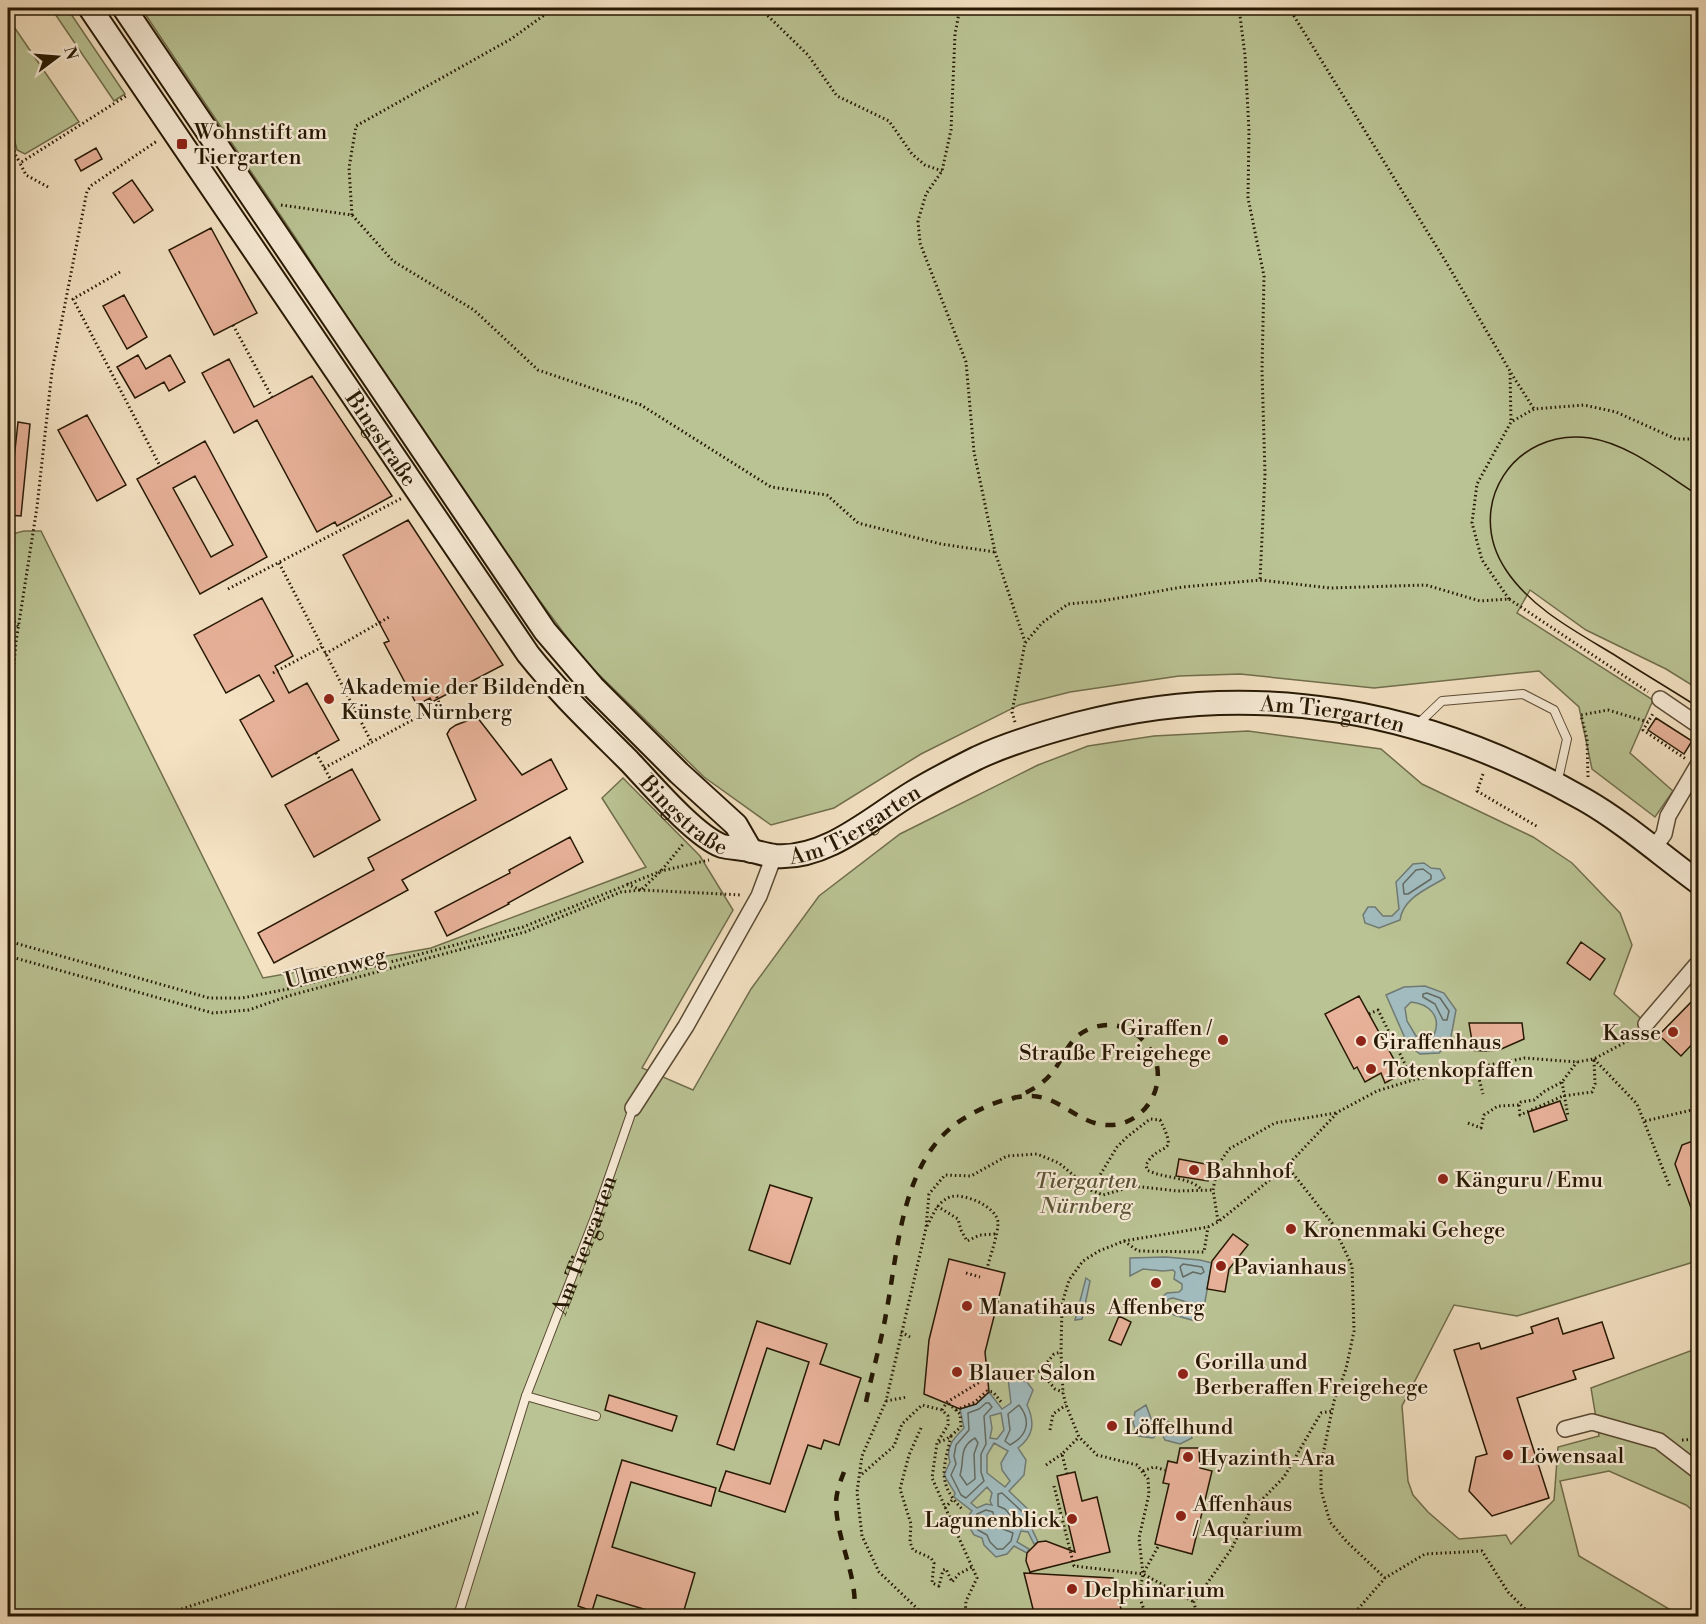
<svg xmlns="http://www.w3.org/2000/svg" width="1706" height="1624" font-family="'Libre Bodoni',serif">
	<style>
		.green { fill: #bac394; stroke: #706e4c; stroke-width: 1.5 }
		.water { fill: #a1bbbe; stroke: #707a73; stroke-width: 1.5; fill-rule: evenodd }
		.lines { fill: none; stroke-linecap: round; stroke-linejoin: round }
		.shore { stroke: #646a60; stroke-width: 1.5 }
		.building { fill: #e8b29a; stroke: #261803; stroke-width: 1.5; fill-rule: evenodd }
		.lane-casing { stroke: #5a4a33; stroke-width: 10 }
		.street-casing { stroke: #5a4a33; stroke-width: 18 }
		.secondary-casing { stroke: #261803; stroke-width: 26 }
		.path { stroke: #261803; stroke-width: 3; stroke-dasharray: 1.5 3; stroke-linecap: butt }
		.lane { stroke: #f8ecd8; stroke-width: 8 }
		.street { stroke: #f8ecd8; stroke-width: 15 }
		.secondary { stroke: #f8ecd8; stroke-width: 22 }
		.tram { stroke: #261803; stroke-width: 1.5 }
		.rail { stroke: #261803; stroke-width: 4.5; stroke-dasharray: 10 10; stroke-linecap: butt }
		.poi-dot { fill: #8f2418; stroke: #f8ecd8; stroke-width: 2 }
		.labels { text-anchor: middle; stroke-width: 4.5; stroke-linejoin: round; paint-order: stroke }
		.poi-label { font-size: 22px; fill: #261803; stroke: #f8ecd8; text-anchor: start }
		.street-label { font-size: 22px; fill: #261803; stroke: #f8ecd8 }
		.park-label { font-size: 22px; font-style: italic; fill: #5a5436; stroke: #f8ecd8 }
	</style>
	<rect width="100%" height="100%" fill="#f4e2c3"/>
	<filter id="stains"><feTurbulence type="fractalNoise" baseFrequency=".00333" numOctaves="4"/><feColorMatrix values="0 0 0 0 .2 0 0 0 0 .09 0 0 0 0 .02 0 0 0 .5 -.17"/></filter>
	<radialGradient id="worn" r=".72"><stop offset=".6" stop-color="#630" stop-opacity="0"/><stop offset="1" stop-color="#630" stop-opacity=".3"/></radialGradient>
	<path class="green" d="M51,8H67L125,94L114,101Z
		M141,8H1698V689L1666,669L1586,630L1530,590L1517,613L1653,700L1630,753L1673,791L1655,817L1592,769L1579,707L1539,671L1374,688L1240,674L1179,676L1070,692L1019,705L921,754L834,808L771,825L704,777L584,660L474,513L295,237Z
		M8,18L79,122L25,154L17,150L8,114Z
		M24,531H41L263,978L431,948L646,867L602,798L623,778L700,856L733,910L642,1068L693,1090L751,989L819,896L900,834L1038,765L1088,746L1154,736L1248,731L1381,749L1422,784L1533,837L1572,863L1620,913L1632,945L1614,994L1659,1035L1698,995V1263L1697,1261L1517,1316L1454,1305L1402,1406L1408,1481L1413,1495L1428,1512L1459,1539L1506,1535L1511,1544L1554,1500L1558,1447L1599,1436L1591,1388L1698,1348V1515L1686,1505L1609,1471L1560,1481L1579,1556L1681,1616H8V535Z"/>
	<path class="water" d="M1424,863L1431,868L1440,869L1445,878C1427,889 1403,898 1400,920L1379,928L1365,923L1363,915L1368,907H1375L1383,916H1392L1399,909L1396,882L1413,864Z
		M1425,986L1444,993L1456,1010L1450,1042L1439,1053L1420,1054L1408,1045L1386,995L1404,987ZM1411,1002C1429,1004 1442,1016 1434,1035L1424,1038L1416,1036L1407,1021L1405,1008Z
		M1166,1257L1200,1260L1212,1263L1204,1307L1173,1298L1169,1299L1159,1309L1162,1297L1167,1293L1179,1292L1182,1289V1284L1174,1279L1175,1272L1173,1270L1163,1271L1143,1269L1130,1276V1258Z
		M1086,1278L1090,1281L1082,1319L1075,1320Z
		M1170,1305L1202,1315L1199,1322L1174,1315L1167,1308Z
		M1008,1378L1027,1382L1033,1390L1027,1405C1035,1422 1034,1436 1018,1448L1026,1460L1024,1475L1009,1491L1036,1517L1037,1522L1032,1529L1038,1542L1034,1544L1028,1532L1021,1531L1017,1542L1029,1549L1027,1553L1014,1546L1007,1554L996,1557L984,1545L982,1538L974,1535L965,1520L972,1511L954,1497L955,1493L944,1475L950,1462C945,1447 954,1438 964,1428L960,1409L976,1404L989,1392L1002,1409L1011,1403ZM1001,1413L1004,1430L997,1439L990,1438L992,1428L990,1416ZM994,1443L1008,1451L1001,1463L1002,1470L1010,1481L1005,1487L987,1473V1455ZM987,1487L992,1493L990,1501L992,1505L986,1504L977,1508L971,1503Z
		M1146,1405L1152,1421L1165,1420L1180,1428L1189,1424L1192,1438L1180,1444L1165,1440L1162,1434H1158L1153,1438L1138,1436L1133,1423L1135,1412Z"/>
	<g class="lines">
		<path class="shore" d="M1423,869L1431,875V879L1408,894H1404L1403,884L1416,870Z
			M1427,993L1440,998L1449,1011L1447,1020H1443L1435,1004L1423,997V994Z
			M1183,1264L1202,1267L1204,1272L1201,1274L1193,1272L1183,1277L1180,1267Z
			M986,1403H989L992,1407L984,1416L986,1444L981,1454V1472L984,1481L966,1498L961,1495L951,1475L956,1464L954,1456L956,1445L969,1430L968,1413L979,1409Z
			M1019,1405C1032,1421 1027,1436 1010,1445L1005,1441L1010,1430L1008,1414Z
			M975,1438L978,1443L974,1454L975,1479L967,1485L960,1475C965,1459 958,1448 975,1438Z
			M1002,1493L1029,1518L1027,1525H1019L1005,1509L998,1506V1494Z
			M986,1510L993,1512C995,1531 998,1526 1013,1533L1011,1541L1003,1549H997L990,1542L987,1535L978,1530L973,1522L977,1514Z"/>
	</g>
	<path class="building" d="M96,148L102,159L81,171L75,160Z
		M132,180L153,210L134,223L113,193Z
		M211,228L257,313L214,335L169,250Z
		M124,295L147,337L127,349L103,306Z
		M138,355L146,369L170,355L185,382L169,391L164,382L135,398L117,367Z
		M229,359L254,407L312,376L392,496L337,526L335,522L317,532L257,420L234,433L202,373Z
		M87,415L126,485L97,501L58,430Z
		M18,422L30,424L21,516L8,515Z
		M205,441L267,557L200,594L137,479ZM195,476L233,545L211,557L173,488Z
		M408,520L503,665L432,702L430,698L417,705L384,643L389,641L343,555Z
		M262,598L293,656L275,666L289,693L307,683L339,740L272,777L240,720L274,701L259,675L226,693L194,635Z
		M477,717L522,775L551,759L567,789L402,880L408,890L274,963L258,933L374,870L368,858L476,800L447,734L450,729L456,725Z
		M1656,718L1692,741L1684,754L1648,730Z
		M352,769L380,820L314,857L285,805Z
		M570,837L583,862L508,903L509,904L447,936L435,912L510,873L509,870Z
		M1581,942L1605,959L1590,980L1567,963Z
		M1698,995V1038L1681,1056L1659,1035Z
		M1359,996L1402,1074L1385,1083L1381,1073L1365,1082L1357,1067L1354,1069L1325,1014Z
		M1469,1023H1522L1524,1039L1499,1050L1485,1051L1449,1049L1472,1041Z
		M1560,1101L1567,1120L1534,1132L1528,1112Z
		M1698,1139V1223L1697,1224L1675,1164L1682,1145Z
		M1179,1159L1211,1165L1208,1181L1176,1176Z
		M770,1185L812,1198L790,1264L749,1250Z
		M1233,1234L1248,1245L1229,1269L1225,1292L1207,1289L1212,1261Z
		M949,1259L1005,1273L985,1352L989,1392L976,1404L960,1409L924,1394L929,1340Z
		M1119,1316L1131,1322L1121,1345L1109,1340Z
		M1558,1318L1563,1334L1602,1322L1614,1358L1573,1371L1576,1379L1517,1398L1549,1498L1492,1516L1469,1491L1476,1457L1487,1454L1454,1350L1479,1343L1481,1349L1533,1333L1531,1327Z
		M757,1321L827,1344L820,1364L861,1378L839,1445L824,1440L821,1449L808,1445L785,1512L719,1491L726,1471L770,1484L809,1362L767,1348L734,1450L717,1444Z
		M609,1395L677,1416L672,1431L605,1410Z
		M1180,1448H1199L1200,1468L1212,1471L1192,1554L1155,1544L1169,1484L1163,1483L1168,1461L1177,1463Z
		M622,1460L716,1488L711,1506L631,1482L612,1547L695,1573L682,1617H670L597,1595L592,1611L578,1606Z
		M1075,1472L1082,1501L1097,1497L1110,1552L1030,1572L1026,1561L1027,1553L1038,1542L1046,1541L1075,1552L1057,1476Z
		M1024,1573L1113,1578L1123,1617H1035Z"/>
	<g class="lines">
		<defs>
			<g id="lane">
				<path d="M1417,725L1442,701L1523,694L1554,710L1567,739L1557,784"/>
				<path d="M526,1396L596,1416"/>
				<path id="s1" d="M458,1616L526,1396L597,1212L633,1108"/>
			</g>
			<path id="street" d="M1660,699L1698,725
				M1653,849L1664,834L1668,816L1698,765
				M1646,1024L1698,963
				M633,1108L686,1026L759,896L774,856
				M1565,1429L1592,1422L1659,1441L1698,1471"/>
			<g id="secondary">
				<path id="s2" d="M90,8L528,654C559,693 594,726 629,761C651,784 694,835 722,846C730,848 740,848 749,850C757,852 766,855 775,856C826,860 871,818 912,793C933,780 955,769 977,758C1009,743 1043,733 1077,724C1254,677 1428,710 1585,800C1625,823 1661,855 1698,882"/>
				<path d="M124,8L545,631L593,687L679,773L736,825L751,851"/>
			</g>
		</defs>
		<use href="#lane" class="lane-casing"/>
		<use href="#street" class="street-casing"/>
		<use href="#secondary" class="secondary-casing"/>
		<path class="path" d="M763,8L767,15L808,55L837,96L889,121L912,154L925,165L942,171
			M960,8L955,34L951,130L942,171L926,194L918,221L920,243L966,362L974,452L995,552L1025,642
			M1239,8L1245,55L1249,131L1248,198L1264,276L1262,370L1265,474L1260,580
			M1289,8L1446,262L1510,371L1511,422
			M8,129L15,154L20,163
			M48,187L26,175L20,163L126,96
			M281,205L352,215L393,261L474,310L538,370L641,405L771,487L827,495L858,523L941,544L995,552
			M352,215L349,168L356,126L511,39L554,8
			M120,272L73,299L160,466
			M233,325L272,397
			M1511,373L1534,409
			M279,563L372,743
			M228,589L402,498
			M1509,599L1482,560L1472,523L1477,484L1511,422L1534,409L1584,405L1616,412L1676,439H1698
			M8,615L19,627
			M8,641L16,642
			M325,654L391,616
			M273,673L322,647
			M1015,722L1012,712L1025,643L1042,623L1068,604L1101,601L1183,587L1260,580L1330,588L1426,585L1480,601L1509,599L1648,692
			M1648,722L1643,730L1686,759
			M8,727L16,642L37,507L52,371L87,191L92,185L157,141
			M316,753L331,780
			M324,768L440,705L436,695
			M1483,774L1477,791L1538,827
			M1588,777L1587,739L1581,715L1608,710L1648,722L1654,712
			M627,884L641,890L742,895
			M8,941L209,998H242L288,989L523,927L661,871L709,860
			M8,956L213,1013L249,1010L288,996L525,932L621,892L641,890L661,871L684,843
			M1369,1014L1378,1010L1413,1080
			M1594,1059L1637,1104L1670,1187
			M1476,1067L1483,1094
			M1562,1082L1568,1116
			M1519,1105L1520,1115L1563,1096L1592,1092L1595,1084L1594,1060
			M1645,1121L1692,1110L1698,1126
			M1468,1123L1481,1128L1484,1115L1498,1106L1519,1105L1521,1102L1534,1100L1545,1091L1562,1082L1577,1062
			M1287,1166L1332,1223L1352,1266L1354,1331L1346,1369L1334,1401L1321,1464V1490L1330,1522L1347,1542L1385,1578
			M1091,1190L1117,1147L1127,1137L1150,1119L1160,1120C1180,1159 1159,1140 1146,1165L1147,1170C1164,1179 1189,1176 1202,1190
			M937,1206L958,1219L961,1230L967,1241L980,1235L995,1234
			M1218,1221L1213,1190L1218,1165L1229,1149L1275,1123L1336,1113
			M927,1226C933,1215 937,1202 950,1197C963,1192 998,1207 998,1223C998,1235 990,1256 987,1269
			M1124,1241L1138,1251L1204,1252L1208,1227
			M966,1273L980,1277
			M901,1332L910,1337
			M1012,1370L1024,1374L1040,1371L1054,1354L1061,1352
			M1040,1371L1055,1389L1063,1392
			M886,1401L907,1397
			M942,1410L947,1402L980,1382
			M956,1410L975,1402L987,1391L993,1392L1002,1403
			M921,1428L909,1455L900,1489L911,1524L910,1542L913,1550L931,1558L934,1563L932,1583L939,1586L943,1570L946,1569L952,1582L959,1574L972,1567
			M1050,1430L1053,1414L1066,1405
			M951,1436C944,1468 936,1482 962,1509
			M1682,1440L1698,1439
			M939,1442L947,1439L961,1427L960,1414L947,1402
			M1046,1465L1062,1454
			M1143,1471L1154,1467L1165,1470
			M862,1474L894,1446L902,1424L922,1405L942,1410L948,1416V1425L937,1443L932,1478L977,1578L966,1601L965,1616
			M1067,1474L1062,1454L1079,1437
			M1054,1486L1074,1566L1143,1574L1194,1602
			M945,1508L953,1499
			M1144,1572L1159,1545
			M160,1616L479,1512
			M925,1616L879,1572L862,1536L857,1492L862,1456L886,1401L926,1228L929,1194L945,1175L971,1176L1007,1156L1037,1154L1059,1163L1091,1190L1103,1195L1134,1186L1177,1191L1213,1190
			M1146,1616L1139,1595L1143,1574L1139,1538L1149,1494L1148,1479L1137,1465L1097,1455L1079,1437L1066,1405L1063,1393L1061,1352L1062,1304L1069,1280L1083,1261L1099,1251L1124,1241L1208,1227L1218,1222L1287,1166L1338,1112L1377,1091L1413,1080L1525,1058L1577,1062L1594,1059L1633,1038L1637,1034
			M1197,1616L1194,1602L1232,1548L1249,1513L1284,1477L1321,1413L1332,1411
			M1352,1616L1385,1578L1425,1554L1482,1551L1508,1592L1532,1616"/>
		<use href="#lane" class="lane"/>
		<use href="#street" class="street"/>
		<use href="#secondary" class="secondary"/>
		<path class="tram" d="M1698,495C1666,475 1629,444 1590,438C1514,427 1463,506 1506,570C1531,608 1575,631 1613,654C1641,672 1670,689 1698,707"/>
		<path class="rail" d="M866,1402C872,1373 881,1343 886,1314C899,1247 901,1153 968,1116C987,1105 1009,1096 1032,1096C1061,1097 1078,1124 1107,1125C1144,1127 1170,1085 1152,1052C1140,1032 1119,1020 1095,1027C1067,1035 1067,1056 1050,1075C1041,1086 1026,1093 1012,1099
			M844,1472C840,1482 836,1493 836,1504C837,1543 859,1577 854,1616"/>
	</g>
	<g class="poi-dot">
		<rect x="176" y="138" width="12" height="12" rx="3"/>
		<circle cx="329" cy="699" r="6"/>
		<circle cx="1673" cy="1032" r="6"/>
		<circle cx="1223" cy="1040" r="6"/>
		<circle cx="1361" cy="1041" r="6"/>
		<circle cx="1371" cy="1069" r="6"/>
		<circle cx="1194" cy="1170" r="6"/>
		<circle cx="1443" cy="1179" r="6"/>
		<circle cx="1291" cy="1229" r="6"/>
		<circle cx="1221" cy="1266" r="6"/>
		<circle cx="1156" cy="1283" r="6"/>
		<circle cx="967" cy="1306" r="6"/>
		<circle cx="957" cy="1372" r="6"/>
		<circle cx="1183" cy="1374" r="6"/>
		<circle cx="1112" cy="1426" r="6"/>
		<circle cx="1508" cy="1455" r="6"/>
		<circle cx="1188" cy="1457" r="6"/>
		<circle cx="1181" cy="1516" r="6"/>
		<circle cx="1072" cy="1519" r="6"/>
		<circle cx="1072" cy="1589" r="6"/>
	</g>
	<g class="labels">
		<g class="poi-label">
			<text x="194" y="139">Wohnstift am<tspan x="194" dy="25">Tiergarten</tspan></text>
			<text x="341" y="694">Akademie der Bildenden<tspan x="341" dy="25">Künste Nürnberg</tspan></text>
			<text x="1211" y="1035" text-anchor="end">Giraffen /<tspan x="1211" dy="25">Strauße Freigehege</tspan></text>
			<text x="1661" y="1040" text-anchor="end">Kasse</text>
			<text x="1373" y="1049">Giraffenhaus</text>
			<text x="1383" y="1077">Totenkopfaffen</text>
			<text x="1206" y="1178">Bahnhof</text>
			<text x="1455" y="1187">Känguru / Emu</text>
			<text x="1303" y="1237">Kronenmaki Gehege</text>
			<text x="1233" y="1274">Pavianhaus</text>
			<text x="979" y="1314">Manatihaus</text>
			<text x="1156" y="1314" text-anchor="middle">Affenberg</text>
			<text x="1195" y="1369">Gorilla und<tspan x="1195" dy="25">Berberaffen Freigehege</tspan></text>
			<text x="969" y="1380">Blauer Salon</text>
			<text x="1124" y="1434">Löffelhund</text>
			<text x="1520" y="1463">Löwensaal</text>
			<text x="1200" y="1465">Hyazinth-Ara</text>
			<text x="1193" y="1511">Affenhaus<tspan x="1193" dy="25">/ Aquarium</tspan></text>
			<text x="1060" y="1527" text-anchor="end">Lagunenblick</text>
			<text x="1084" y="1597">Delphinarium</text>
		</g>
		<g class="street-label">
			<text dy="8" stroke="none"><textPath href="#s2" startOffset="520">Bingstraße</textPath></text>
			<text dy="8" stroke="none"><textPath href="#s2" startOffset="1700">Am Tiergarten</textPath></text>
			<text dy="8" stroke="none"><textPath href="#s2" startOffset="1005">Bingstraße</textPath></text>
			<text dy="8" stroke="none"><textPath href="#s2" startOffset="1196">Am Tiergarten</textPath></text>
			<text transform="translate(335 967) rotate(-15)" y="8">Ulmenweg</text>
			<text dy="8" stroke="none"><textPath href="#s1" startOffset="392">Am Tiergarten</textPath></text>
		</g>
		<g class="park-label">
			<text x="1086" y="1188">Tiergarten<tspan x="1086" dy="25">Nürnberg</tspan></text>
		</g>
	</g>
	<rect width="1706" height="1624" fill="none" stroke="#f4e2c3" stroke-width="30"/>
	<rect x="9" y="9" width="1688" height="1606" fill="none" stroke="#261803" stroke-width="3"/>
	<rect x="15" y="15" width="1676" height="1594" fill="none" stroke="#261803" stroke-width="1.5"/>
	<g transform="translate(57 57) rotate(74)" stroke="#f8ecd8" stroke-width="4.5" paint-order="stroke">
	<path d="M0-4.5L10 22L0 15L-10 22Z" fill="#261803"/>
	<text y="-9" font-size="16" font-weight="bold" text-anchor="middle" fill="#261803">N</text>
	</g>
	<rect width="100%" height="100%" filter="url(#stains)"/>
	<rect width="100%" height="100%" fill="url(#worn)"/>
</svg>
